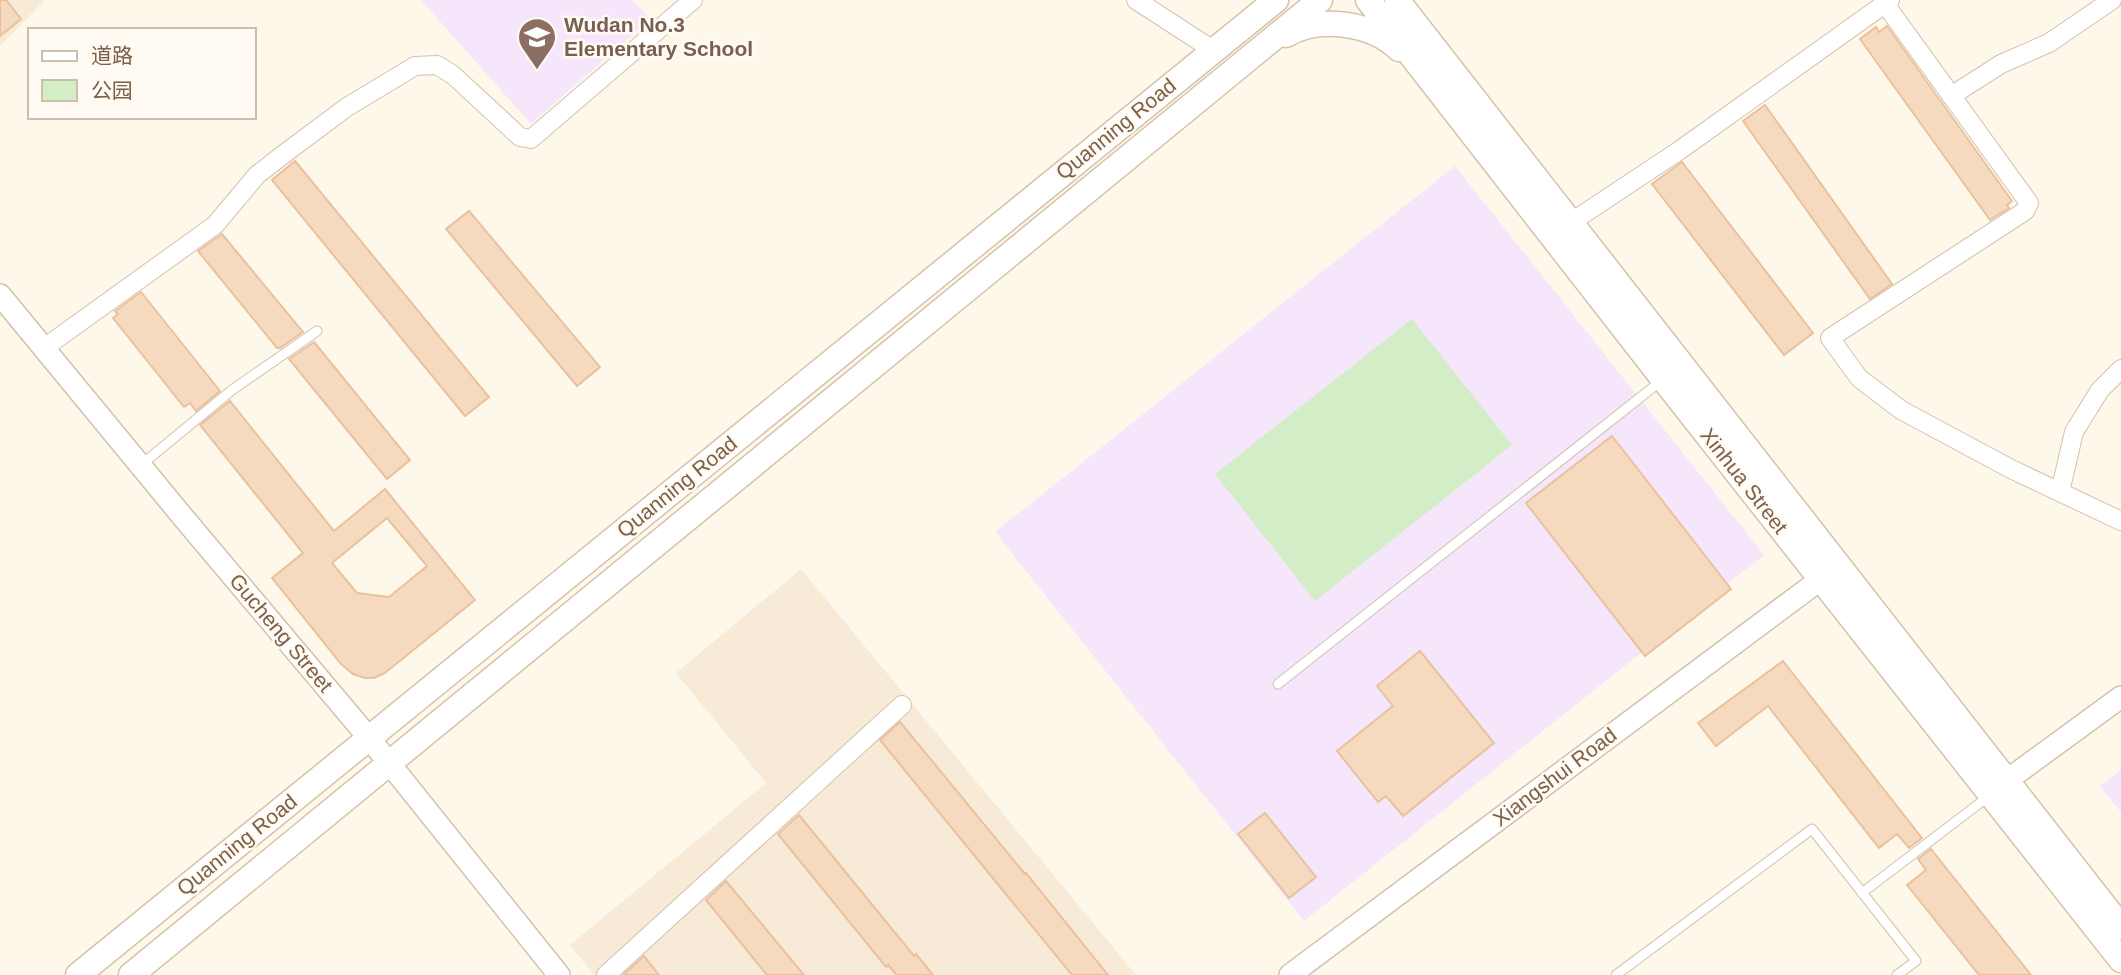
<svg xmlns="http://www.w3.org/2000/svg" width="2121" height="975" font-family="Arial,'Noto Sans SC',sans-serif">
	<style>
		.residential { fill: #f7ebd7 }
		.education { fill: #f5e6fb }
		.green { fill: #d3eec6 }
		.building { fill: #f6dabf; stroke: #eac19e; stroke-width: 2; fill-rule: evenodd }
		.lines { fill: none; stroke-linecap: round; stroke-linejoin: round }
		.service-casing { stroke: #d3c1ad; stroke-width: 11 }
		.minor-casing { stroke: #d3c1ad; stroke-width: 20 }
		.tertiary-casing { stroke: #d3c1ad; stroke-width: 24 }
		.secondary-casing { stroke: #d6c2ab; stroke-width: 27 }
		.service { stroke: #fff; stroke-width: 9 }
		.minor { stroke: #fff; stroke-width: 18 }
		.tertiary { stroke: #fff; stroke-width: 21 }
		.secondary { stroke: #fff; stroke-width: 24 }
		.labels { text-anchor: middle; stroke-width: 5; stroke-linejoin: round; paint-order: stroke }
		.education-label { font-size: 21px; font-weight: bold; fill: #785e54; stroke: #fffbf2; text-anchor: start }
		.street-label { font-size: 21px; fill: #7c604a; stroke: #fffbf2 }
	</style>
	<rect width="100%" height="100%" fill="#fef8ea"/>
	<path class="residential" d="M0,0H45L0,46Z
		M801,569L1136,975H594L570,945L766,783L676,673Z"/>
	<path class="education" d="M421,0H633L650,19L531,124Z
		M1455,166L1764,555L1304,921L995,532Z
		M2121,770V812L2100,786Z"/>
	<path class="green" d="M1412,319L1512,445L1315,601L1215,474Z"/>
	<path class="building" d="M0,0H6L21,19L0,36Z
		M1887,26L2012,201L2007,205L2009,208L1990,220L1860,39L1876,27L1879,32Z
		M1765,105L1892,284L1870,299L1743,121Z
		M295,161L489,397L465,416L272,180Z
		M1682,162L1813,333L1784,355L1652,184Z
		M469,211L600,367L577,386L446,229Z
		M222,234L303,332L280,348H277L198,251Z
		M141,292L220,391L196,411L190,403L184,407L113,318L118,314L115,311Z
		M314,342L410,460L387,479L289,359Z
		M230,401L334,531L385,489L475,600L385,673L374,678H365L353,674L341,664L272,578L303,553L200,425ZM387,518L427,566L389,597L357,593L332,563Z
		M1612,436L1731,589L1645,656L1526,503Z
		M1420,651L1494,743L1403,816L1386,796L1378,802L1337,751L1393,706L1377,686Z
		M1783,661L1922,838L1909,848L1897,834L1879,848L1768,706L1716,746L1698,723Z
		M900,722L1025,874L1026,873L1108,975H1072L996,882L880,740Z
		M1265,813L1316,877L1289,898L1238,834Z
		M799,815L914,956L916,954L933,975H897L888,965L886,967L778,834Z
		M1931,849L1939,859L2031,975H1979L1907,885L1926,870L1918,859Z
		M726,881L804,975H767L706,900Z
		M644,956L659,975H623Z"/>
	<g class="lines">
		<defs>
			<path id="service" d="M141,465L232,390L317,331
				M1278,684L1661,381
				M1862,893L1989,796
				M1616,975L1812,829L1916,961L1897,975"/>
			<path id="minor" d="M1136,0L1213,50
				M1885,4L2029,203L2025,211L1830,338L1859,378L1901,410L2011,469L2121,521
				M1951,96L2001,64L2049,43L2112,0
				M1570,223L1680,150L1890,0
				M44,348L215,225L257,175L284,154L347,107L415,66L437,65L453,75L520,137L531,139L693,0
				M2060,492L2074,432L2100,390L2121,369
				M606,975L902,705"/>
			<path id="tertiary" d="M0,295L182,516L369,738L559,975
				M2006,781L2121,697
				M1290,975L1821,579"/>
			<path id="secondary" d="M1368,0L1663,379L2121,960
				M1397,0L2121,927
				M1286,35C1319,15 1372,23 1399,49
				M78,975L1276,0
				M131,975L1320,0"/>
		</defs>
		<use href="#service" class="service-casing"/>
		<use href="#minor" class="minor-casing"/>
		<use href="#tertiary" class="tertiary-casing"/>
		<use href="#secondary" class="secondary-casing"/>
		<use href="#service" class="service"/>
		<use href="#minor" class="minor"/>
		<use href="#tertiary" class="tertiary"/>
		<use href="#secondary" class="secondary"/>
	</g>
	<defs>
		<symbol id="school-pin" viewBox="-11 -11 22 30"><path d="M0 17L-7.5 6A9.5 9.5 0 1 1 7.5 6Z" fill="#8d6e63" stroke="#fffbf2"/><path d="M0-5L7-2L0 1L-7-2ZM-4 1L0 2.5L4 1V4Q0 6-4 4Z" fill="#fff"/></symbol>
	</defs>
	<g fill-rule="evenodd">
		<use href="#school-pin" x="515" y="15" width="44" height="60"/>
	</g>
	<g class="labels">
		<g class="education-label">
			<text x="564" y="32">Wudan No.3<tspan x="564" dy="24">Elementary School</tspan></text>
		</g>
		<g class="street-label">
			<text transform="translate(1116 129) rotate(-39)" y="7">Quanning Road</text>
			<text transform="translate(1744 481) rotate(52)" y="7">Xinhua Street</text>
			<text transform="translate(677 487) rotate(-39)" y="7">Quanning Road</text>
			<text transform="translate(281 633) rotate(50)" y="7">Gucheng Street</text>
			<text transform="translate(1555 777) rotate(-37)" y="7">Xiangshui Road</text>
			<text transform="translate(237 845) rotate(-39)" y="7">Quanning Road</text>
		</g>
	</g>
	<rect x="28" y="28" width="228" height="91" fill="#fffbf2" stroke="#cbbdaf" stroke-width="2"/>
	<rect x="42" y="51" width="35" height="10" fill="#ffffff" stroke="#cbbdaf" stroke-width="2"/>
	<text x="91" y="63" font-size="21" fill="#7c604a">道路</text>
	<rect x="42" y="80" width="35" height="21" fill="#d3eec6" stroke="#cbbdaf" stroke-width="2"/>
	<text x="91" y="98" font-size="21" fill="#7c604a">公园</text>
</svg>
